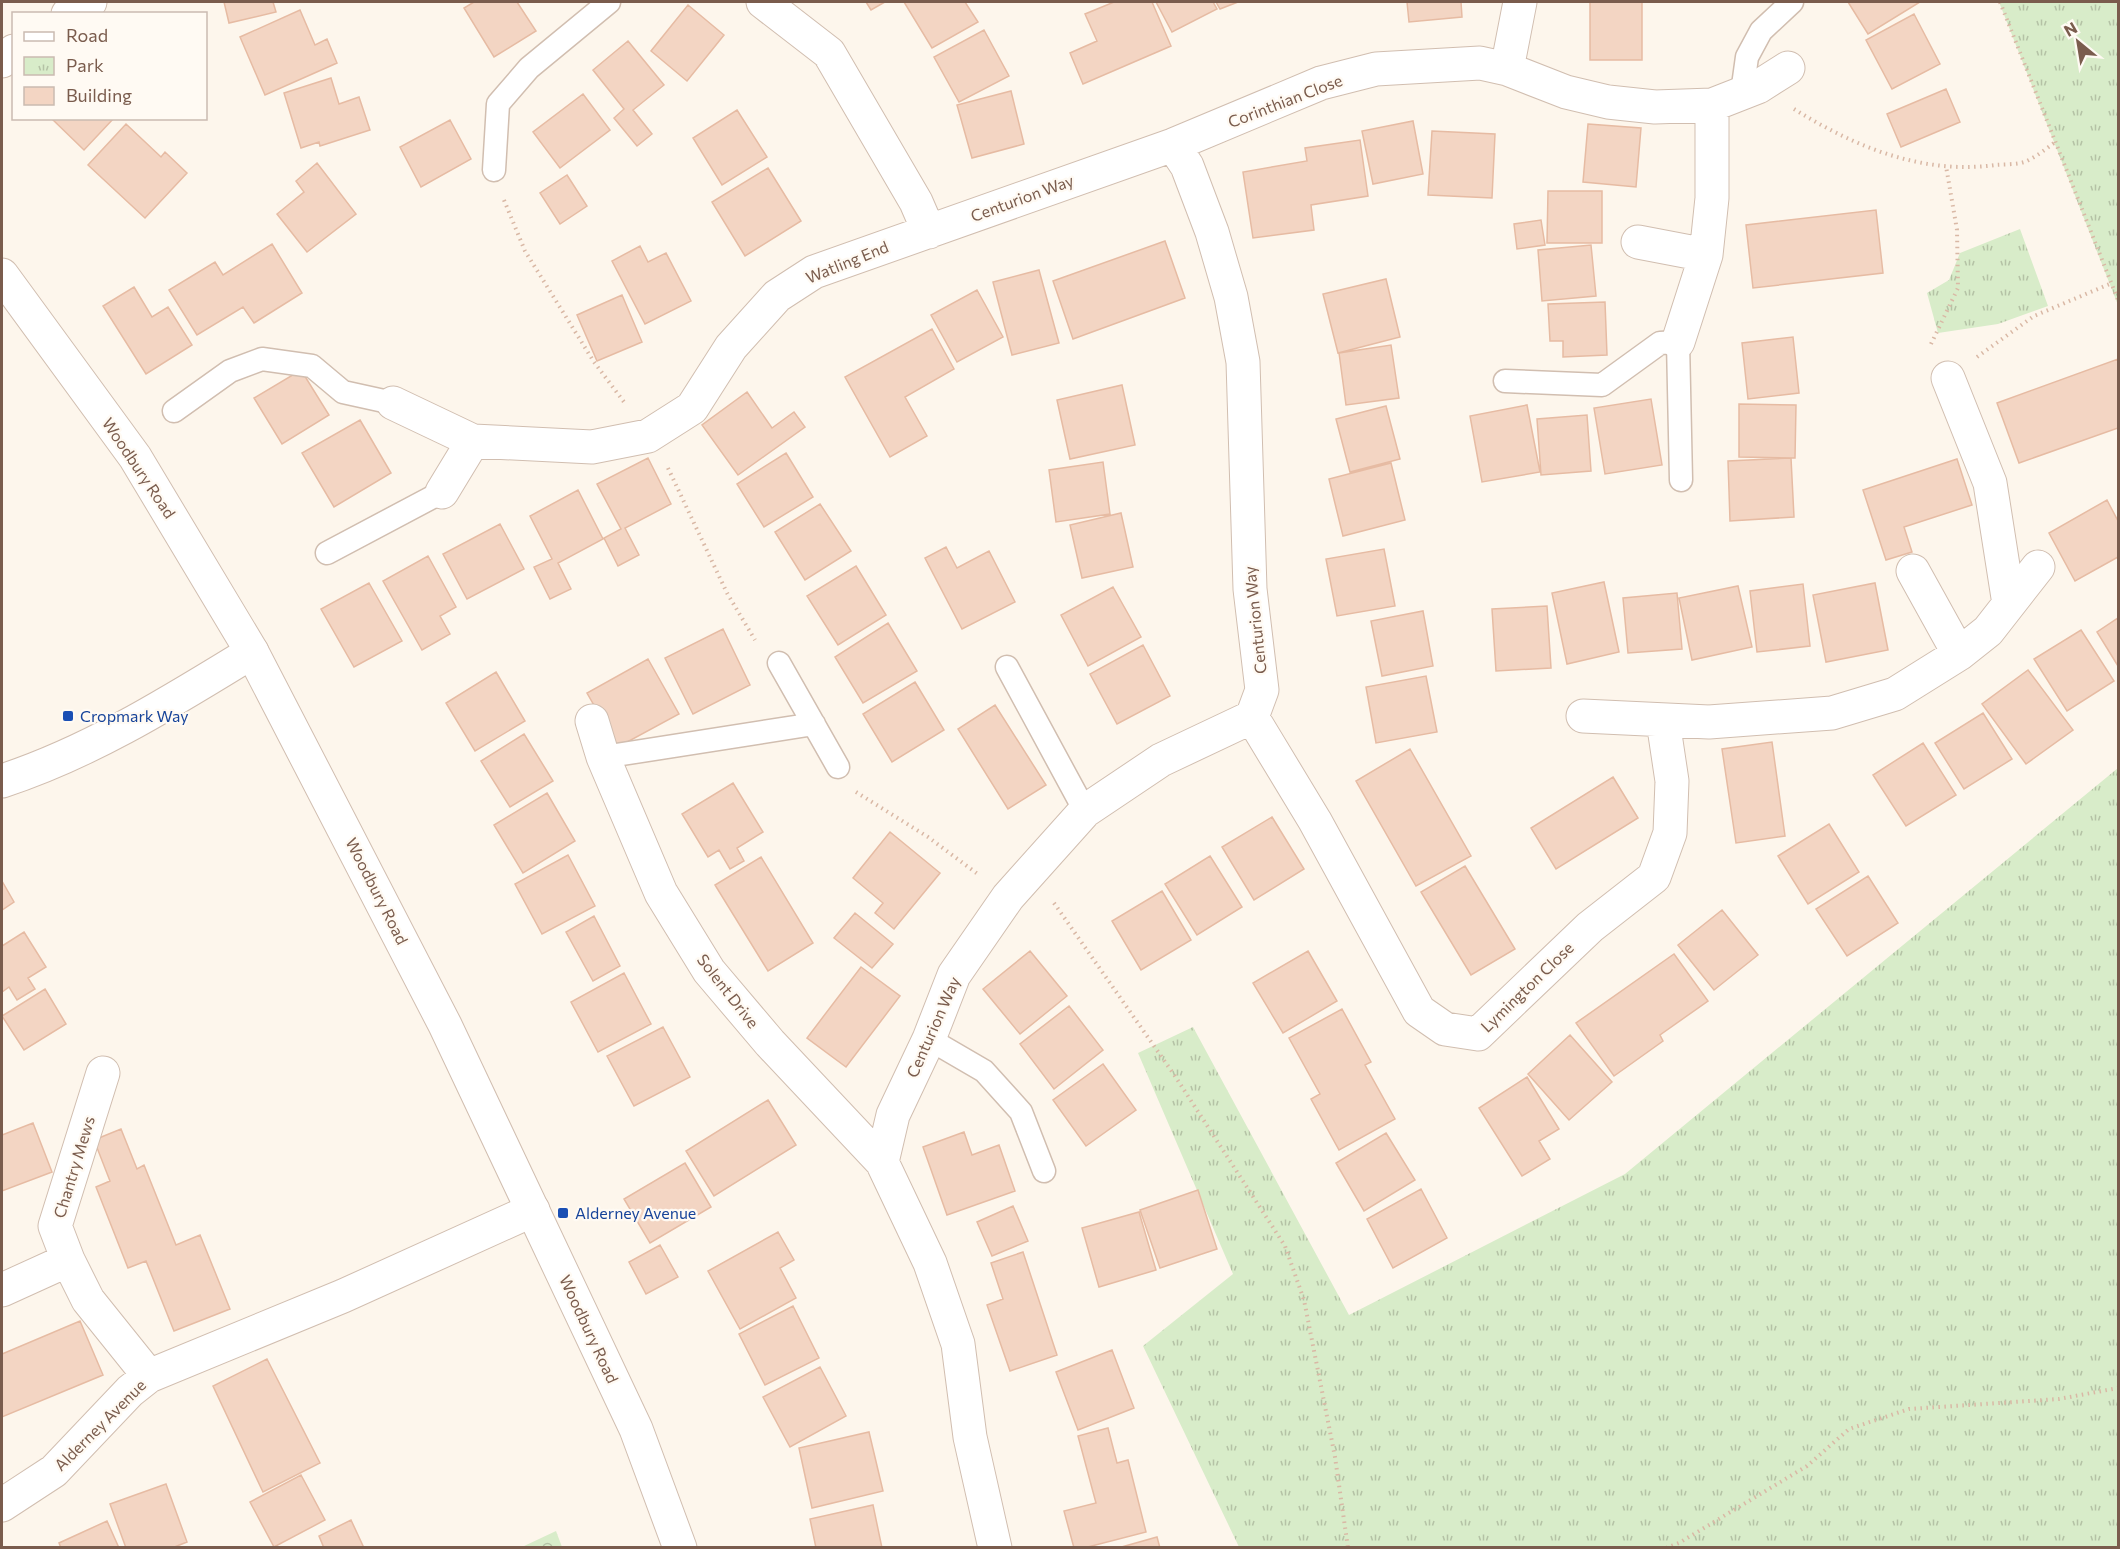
<svg xmlns="http://www.w3.org/2000/svg" width="2120" height="1549" font-family="Commissioner,sans-serif">
	<style>
		.forest { fill: url(#forest-crowns) }
		.park { fill: url(#park-tufts) }
		.building { fill: #f3d5c3; stroke: #e6bba3; stroke-width: 1.5 }
		.lines { fill: none; stroke-linecap: round; stroke-linejoin: round }
		.service-casing { stroke: #d1beb0; stroke-width: 25 }
		.minor-casing { stroke: #d1beb0; stroke-width: 35 }
		.tertiary-casing { stroke: #d1beb0; stroke-width: 35 }
		.path { stroke: #d9b8a5; stroke-width: 4; stroke-dasharray: 1.5 4.5; stroke-linecap: butt }
		.service { stroke: #fff; stroke-width: 22 }
		.minor { stroke: #fff; stroke-width: 33 }
		.tertiary { stroke: #fff; stroke-width: 33 }
		.transit-dot { fill: #1a4fb4; stroke: #fffaf3; stroke-width: 2 }
		.labels { text-anchor: middle; stroke-width: 4.5; stroke-linejoin: round; paint-order: stroke }
		.street-label { font-size: 16px; fill: #7a5c4d; stroke: #fffaf3 }
		.transit-label { font-size: 16px; fill: #164399; stroke: #fffaf3; text-anchor: start }
	</style>
	<defs>
		<pattern id="forest-crowns" width="20" height="18" patternUnits="userSpaceOnUse" patternTransform="scale(1.5)"><rect width="20" height="18" fill="#d8ecc9"/><path d="M2 6a3 3 0 1 1 6 0M12 15a3 3 0 1 1 6 0" fill="none" stroke="#b4c2a5"/></pattern>
		<pattern id="park-tufts" width="24" height="20" patternUnits="userSpaceOnUse" patternTransform="scale(1.5)"><rect width="24" height="20" fill="#d8ecc9"/><path d="M3 7l-1-3M5 7V3M7 7l1-3M15 17l-1-3M17 17v-4M19 17l1-3" fill="none" stroke="#b4c2a5"/></pattern>
	</defs>
	<rect width="100%" height="100%" fill="#fdf6ec"/>
	<path class="forest" d="M556,1531L562,1547H522Z"/>
	<path class="park" d="M1999,2H2118V305Z
		M2020,229L2048,306L1998,324L1938,333L1927,293L1949,280L1960,253Z
		M2118,768V1547H1239L1143,1346L1233,1274L1138,1053L1193,1027L1349,1315L1625,1174Z"/>
	<path class="building" d="M224,2H273L276,12L229,23Z
		M474,2H517L536,31L494,57L464,8Z
		M866,2H885L871,10Z
		M904,2H965L978,22L932,48Z
		M1114,2H1152L1171,46L1083,84L1070,53L1097,41L1085,14Z
		M1156,2H1213L1217,9L1172,32Z
		M1216,2H1238L1220,9Z
		M1407,2H1461L1462,17L1409,22Z
		M1590,2H1642V60H1590Z
		M1848,2H1920L1868,34Z
		M688,5L724,35L687,81L651,51Z
		M300,10L315,45L327,39L337,63L265,95L240,37Z
		M1914,14L1940,64L1892,89L1866,40Z
		M984,30L1009,76L959,102L934,57Z
		M628,41L664,85L633,110L652,134L637,146L614,118L624,109L593,70Z
		M331,78L339,104L359,97L370,130L320,146L319,142L301,148L284,93Z
		M1946,89L1960,122L1901,147L1887,114Z
		M1011,91L1024,144L972,158L957,105Z
		M583,94L610,130L560,168L533,132Z
		M737,110L767,157L722,185L693,138Z
		M51,118H114L84,150Z
		M450,120L471,159L421,187L400,147Z
		M1413,121L1423,174L1373,184L1362,131Z
		M126,124L161,157L165,152L187,173L145,218L88,165Z
		M1588,124L1641,128L1636,187L1583,182Z
		M1432,131L1495,134L1492,198L1428,195Z
		M1360,140L1368,196L1311,205L1314,230L1253,238L1243,172L1307,161L1305,148Z
		M317,163L356,214L307,252L277,214L304,192L296,181Z
		M768,168L801,221L745,256L712,202Z
		M567,175L587,206L560,224L540,193Z
		M1548,191H1602V243H1547Z
		M1876,210L1883,273L1753,288L1746,225Z
		M1541,220L1545,245L1517,249L1514,224Z
		M1165,241L1185,298L1073,339L1053,281Z
		M272,244L302,293L254,323L243,307L197,335L169,290L215,262L223,275Z
		M1591,245L1596,296L1542,301L1538,250Z
		M640,246L648,262L666,253L691,301L645,324L612,261Z
		M1039,270L1059,343L1012,355L993,282Z
		M1386,279L1400,337L1338,353L1323,294Z
		M134,287L152,317L168,307L192,345L146,374L103,306Z
		M977,290L1003,337L957,362L931,315Z
		M622,295L642,342L597,361L577,315Z
		M1605,302L1607,355L1563,357V341H1550L1548,304Z
		M932,329L954,369L905,397L927,436L890,457L845,377Z
		M1793,337L1799,393L1748,399L1742,343Z
		M1391,345L1399,398L1346,405L1339,353Z
		M2118,359V428L2019,463L1997,403Z
		M301,370L329,415L282,444L254,398Z
		M1122,385L1135,445L1070,459L1057,400Z
		M747,392L772,428L794,412L805,427L738,475L702,425Z
		M1651,399L1662,465L1605,474L1594,408Z
		M1739,404L1796,405L1795,458L1739,457Z
		M1527,405L1540,472L1482,482L1470,416Z
		M1386,406L1400,459L1350,472L1336,419Z
		M1587,415L1591,471L1541,475L1537,419Z
		M360,420L391,473L334,507L302,453Z
		M786,453L813,497L764,527L737,484Z
		M648,458L671,504L625,528L639,555L618,566L604,538L621,529L597,484Z
		M1791,458L1794,517L1730,521L1728,461Z
		M1957,459L1972,505L1904,527L1912,552L1886,560L1863,490Z
		M1103,462L1110,514L1056,522L1049,470Z
		M1391,463L1405,520L1343,536L1329,479Z
		M578,490L603,539L558,563L571,589L550,599L534,567L552,559L530,516Z
		M2107,500L2118,521V557L2075,581L2049,533Z
		M820,504L851,551L805,580L775,532Z
		M1121,513L1133,567L1082,578L1070,525Z
		M500,524L524,569L467,599L443,554Z
		M946,547L957,568L989,551L1015,602L962,629L925,558Z
		M1384,549L1395,606L1337,616L1326,559Z
		M428,556L456,607L440,616L450,634L422,650L383,581Z
		M856,566L886,615L838,645L807,596Z
		M1604,582L1619,652L1567,664L1552,593Z
		M369,583L402,641L354,667L321,609Z
		M1875,583L1888,650L1826,662L1813,595Z
		M1803,584L1810,646L1757,652L1750,591Z
		M1738,586L1752,647L1692,660L1679,598Z
		M1113,587L1141,637L1088,666L1061,615Z
		M1677,593L1682,649L1628,653L1623,598Z
		M1547,606L1551,668L1496,671L1492,609Z
		M1423,611L1433,666L1382,676L1371,621Z
		M2118,618V666L2097,632Z
		M888,623L917,671L863,703L835,657Z
		M723,629L750,685L693,714L665,658Z
		M2081,630L2114,681L2067,711L2034,659Z
		M1143,645L1170,696L1117,724L1090,674Z
		M648,659L679,714L618,747L587,693Z
		M2028,670L2073,730L2026,764L1982,704Z
		M496,672L525,721L475,751L446,703Z
		M1426,676L1437,732L1376,743L1366,687Z
		M915,682L944,730L892,762L863,714Z
		M995,705L1046,785L1008,809L958,729Z
		M1983,713L2012,759L1964,789L1935,743Z
		M524,734L553,781L510,807L481,761Z
		M1772,742L1785,836L1736,843L1722,749Z
		M1923,743L1956,795L1906,826L1873,775Z
		M1410,749L1471,856L1416,886L1356,781Z
		M1613,777L1638,818L1556,869L1531,828Z
		M733,783L763,832L737,848L744,861L730,869L719,850L708,857L682,814Z
		M547,793L575,841L523,873L494,825Z
		M1272,817L1304,869L1254,900L1222,847Z
		M1829,824L1859,872L1808,904L1778,856Z
		M890,832L940,873L894,929L875,913L883,903L853,878Z
		M568,855L595,906L542,934L515,884Z
		M1210,856L1242,907L1197,935L1165,884Z
		M761,857L813,943L768,971L715,885Z
		M1465,866L1515,949L1471,975L1421,892Z
		M1868,876L1898,923L1847,956L1816,909Z
		M2,881L14,902L2,910Z
		M1162,891L1191,940L1141,970L1112,921Z
		M1722,910L1758,955L1714,990L1678,945Z
		M855,913L893,944L872,968L834,938Z
		M594,916L620,966L593,981L566,932Z
		M24,932L46,967L28,978L35,989L17,1000L9,987L2,992V946Z
		M1030,951L1067,996L1020,1034L983,989Z
		M1308,951L1337,1001L1283,1033L1253,983Z
		M1674,954L1708,1001L1660,1035L1663,1041L1614,1076L1576,1023Z
		M861,967L900,996L846,1067L807,1038Z
		M624,973L651,1024L598,1052L571,1002Z
		M45,989L66,1024L24,1050L2,1016Z
		M1069,1006L1103,1050L1054,1089L1020,1044Z
		M1342,1009L1371,1062L1365,1065L1395,1119L1339,1150L1311,1099L1320,1094L1289,1038Z
		M663,1027L690,1077L634,1106L607,1056Z
		M1570,1035L1612,1082L1569,1120L1528,1074Z
		M1103,1064L1136,1110L1086,1146L1053,1100Z
		M1527,1077L1559,1129L1539,1141L1550,1159L1522,1176L1479,1108Z
		M768,1100L796,1145L714,1196L686,1151Z
		M33,1123L52,1172L2,1191V1135Z
		M121,1129L137,1169L144,1165L176,1245L200,1235L230,1309L174,1331L146,1261L128,1268L96,1187L110,1181L94,1140Z
		M964,1132L972,1155L999,1145L1015,1191L947,1215L923,1147Z
		M1386,1133L1415,1180L1364,1211L1336,1163Z
		M685,1163L711,1207L650,1243L624,1199Z
		M1421,1189L1447,1238L1393,1268L1367,1219Z
		M1198,1190L1217,1249L1160,1268L1140,1210Z
		M1013,1206L1028,1241L992,1256L977,1222Z
		M1139,1212L1156,1270L1099,1287L1082,1228Z
		M778,1232L794,1260L780,1268L796,1298L740,1329L708,1271Z
		M660,1245L678,1277L646,1294L629,1262Z
		M1023,1252L1057,1355L1010,1371L987,1305L1003,1299L991,1263Z
		M793,1306L819,1358L765,1385L739,1334Z
		M80,1321L103,1375L2,1417V1354Z
		M1112,1350L1134,1408L1078,1430L1056,1372Z
		M267,1359L320,1463L263,1492L213,1386Z
		M820,1367L846,1416L790,1447L763,1397Z
		M1108,1428L1117,1463L1128,1460L1146,1532L1084,1548H1074L1064,1511L1096,1503L1078,1436Z
		M869,1432L883,1491L812,1508L799,1448Z
		M301,1475L325,1520L274,1547L250,1502Z
		M166,1484L187,1542L172,1548H126L110,1504Z
		M873,1505L882,1548H816L810,1519Z
		M351,1520L364,1548H324L319,1536Z
		M107,1521L119,1548H61L59,1543Z
		M1157,1537L1160,1548H1118Z"/>
	<g class="lines">
		<defs>
			<path id="service" d="M1742,93L1747,57L1761,31L1792,2
				M494,170L498,104L529,68L609,2
				M1505,381L1602,385L1660,343L1678,342L1681,480
				M174,411L230,371L262,359L312,366L343,392L393,403
				M327,553L442,492
				M779,663L838,767
				M1007,667L1085,811
				M603,757L814,724
				M929,1039L984,1071L1021,1112L1044,1171"/>
			<path id="minor" d="M763,2L829,53L916,202L929,232
				M68,14L90,2
				M2,61L14,51
				M1507,69L1520,2
				M1638,242L1706,255
				M1678,342L1706,255L1712,198V105
				M1948,378L1990,483L2009,604
				M393,403L473,441L442,492
				M473,441L592,447L648,436L692,408L731,347L777,296L814,272L1173,145L1321,83L1376,69L1480,63L1507,69L1566,92L1608,102L1655,107L1712,105L1758,87L1788,68
				M1913,571L1959,654
				M1583,716L1709,722L1832,713L1895,694L1959,654L1988,631L2038,567
				M1252,717L1315,821L1419,1011L1445,1029L1478,1034L1590,927L1654,877L1670,833L1672,781L1663,721
				M592,721L603,757L661,893L709,971L770,1043L882,1162
				M2,781C91,752 172,701 252,652
				M68,1260L88,1300L149,1376
				M2,1290L68,1260L55,1226L103,1073
				M2,1505L54,1471L130,1391L149,1376L343,1296L533,1210
				M995,1548L970,1437L958,1344L930,1263L882,1162L893,1115L929,1039L954,975L1008,897L1085,811L1161,760L1252,717L1262,690L1250,589L1243,362L1231,297L1212,232L1187,166L1173,145"/>
			<path id="tertiary" d="M2,275L135,457L252,652L445,1025L636,1429L680,1548"/>
		</defs>
		<use href="#service" class="service-casing"/>
		<use href="#minor" class="minor-casing"/>
		<use href="#tertiary" class="tertiary-casing"/>
		<path class="path" d="M2000,2L2118,300
			M1794,109C1855,147 1923,175 1995,165C2005,164 2018,165 2027,161C2037,156 2046,149 2054,143
			M504,200L525,251L594,362L624,402
			M1931,344L1958,288L1957,230L1946,166
			M1977,357L2034,316L2112,283
			M668,468L727,593L755,640
			M856,792L928,837L979,875
			M1054,903L1175,1076L1285,1246L1304,1300L1335,1457L1348,1548
			M1666,1548L1679,1543L1807,1466L1849,1429L1909,1409L2059,1399L2118,1388"/>
		<use href="#service" class="service"/>
		<use href="#minor" class="minor"/>
		<use href="#tertiary" class="tertiary"/>
	</g>
	<g class="transit-dot">
		<rect x="62" y="710" width="12" height="12" rx="3"/>
		<rect x="557" y="1207" width="12" height="12" rx="3"/>
	</g>
	<g class="labels">
		<g class="street-label">
			<text transform="translate(1285 101) rotate(-21)" y="6">Corinthian Close</text>
			<text transform="translate(1022 198) rotate(-20)" y="6">Centurion Way</text>
			<text transform="translate(847 262) rotate(-22)" y="6">Watling End</text>
			<text transform="translate(139 468) rotate(56)" y="6">Woodbury Road</text>
			<text transform="translate(1255 620) rotate(-96)" y="6">Centurion Way</text>
			<text transform="translate(377 891) rotate(63)" y="6">Woodbury Road</text>
			<text transform="translate(1527 987) rotate(-44)" y="6">Lymington Close</text>
			<text transform="translate(728 991) rotate(52)" y="6">Solent Drive</text>
			<text transform="translate(933 1027) rotate(-66)" y="6">Centurion Way</text>
			<text transform="translate(74 1167) rotate(-73)" y="6">Chantry Mews</text>
			<text transform="translate(589 1329) rotate(65)" y="6">Woodbury Road</text>
			<text transform="translate(100 1425) rotate(-45)" y="6">Alderney Avenue</text>
		</g>
		<g class="transit-label">
			<text x="80" y="722">Cropmark Way</text>
			<text x="575" y="1219">Alderney Avenue</text>
		</g>
	</g>
	<rect width="2120" height="1549" fill="none" stroke="#7a5c4d" stroke-width="6"/>
	<rect x="12" y="12" width="195" height="108" fill="#fffaf3" stroke="#cabbb1" stroke-width="1.5"/>
	<rect x="24" y="32" width="30" height="9" fill="#ffffff" stroke="#cabbb1" stroke-width="1.5"/>
	<text x="66" y="42" font-size="18" fill="#7a5c4d">Road</text>
	<rect x="24" y="57" width="30" height="18" fill="url(#park-tufts)" stroke="#cabbb1" stroke-width="1.5"/>
	<text x="66" y="72" font-size="18" fill="#7a5c4d">Park</text>
	<rect x="24" y="87" width="30" height="18" fill="#f3d5c3" stroke="#cabbb1" stroke-width="1.5"/>
	<text x="66" y="102" font-size="18" fill="#7a5c4d">Building</text>
	<g transform="translate(2078 42) rotate(330)" stroke="#fffaf3" stroke-width="4.5" paint-order="stroke">
	<path d="M0-4.5L10 22L0 15L-10 22Z" fill="#7a5c4d"/>
	<text y="-9" font-size="16" font-weight="bold" text-anchor="middle" fill="#7a5c4d">N</text>
	</g>
</svg>
